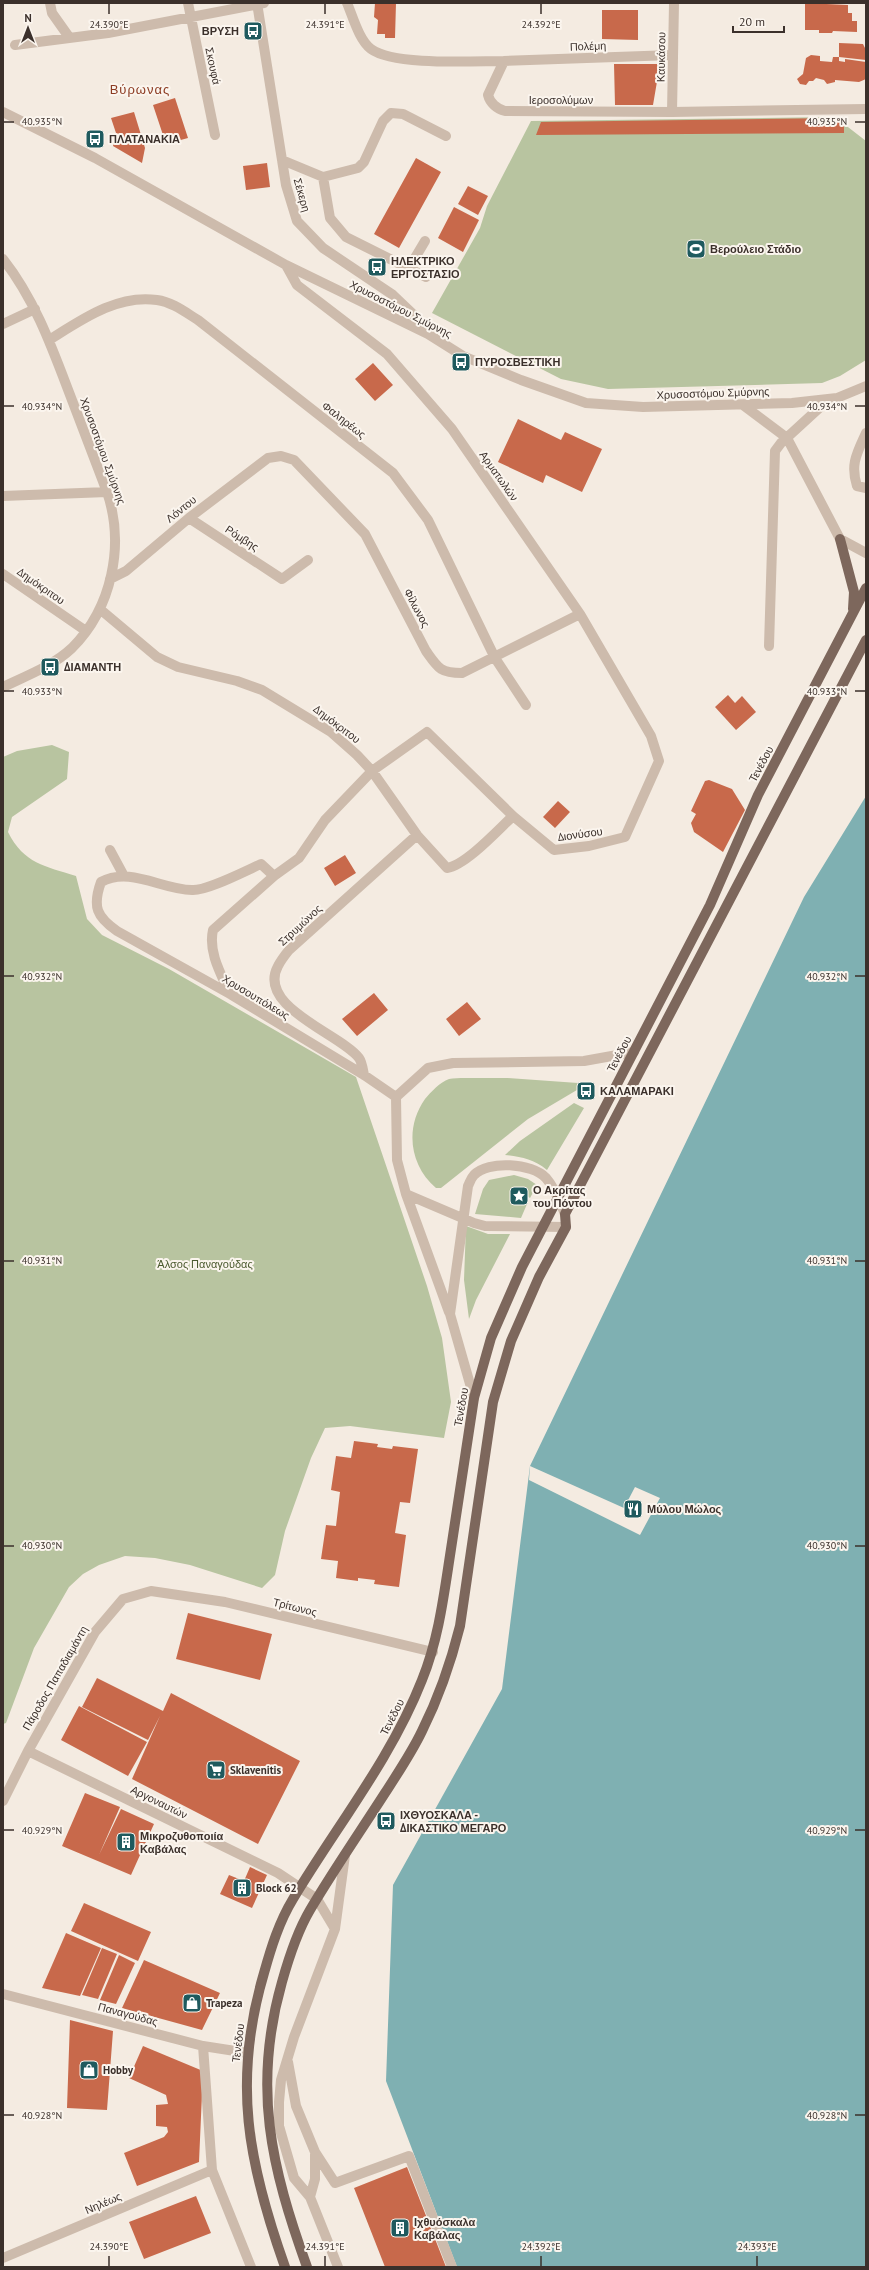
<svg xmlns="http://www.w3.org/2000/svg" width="869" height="2270" font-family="'PT Sans',sans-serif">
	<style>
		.green { fill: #b8c4a0 }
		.water { fill: #7fb0b2 }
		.pier { fill: #f4ebe1 }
		.building { fill: #c8694b }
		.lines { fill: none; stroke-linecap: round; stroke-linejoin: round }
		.minor { stroke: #cdbbac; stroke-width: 10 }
		.major { stroke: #7d675c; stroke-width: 10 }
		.ticks { fill: none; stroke: #3b302b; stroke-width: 1.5 }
		.labels { text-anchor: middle; stroke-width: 4; stroke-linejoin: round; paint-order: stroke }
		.poi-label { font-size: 11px; font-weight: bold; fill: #3b302b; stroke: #fbf5ee; text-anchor: start }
		.street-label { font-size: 11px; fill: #3b302b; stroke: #fbf5ee }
		.park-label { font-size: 11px; fill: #4a5a2e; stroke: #fbf5ee }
		.quarter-label { font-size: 13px; letter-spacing: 1px; fill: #8c3b22; stroke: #fbf5ee }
		.ticks-label { font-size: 10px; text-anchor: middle; fill: #3b302b; stroke: #fbf5ee; stroke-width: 4; stroke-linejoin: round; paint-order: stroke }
	</style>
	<rect width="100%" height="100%" fill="#f4ebe1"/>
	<path class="green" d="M835,117L866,141V360L840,376L822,383L608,389L561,379L432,313L480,228L487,206L531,121Z
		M52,745L69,752L67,779L12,817L8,832C24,864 45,866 76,876L87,919L102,935L169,969L356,1077L427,1286L442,1338L451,1402L444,1438L350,1426L325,1428L311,1458L285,1531L275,1575L262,1588L190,1565L155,1558L125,1556L99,1565L83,1574L69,1587L34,1648L6,1723L3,1724V757L17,751Z
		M464,1078H508L578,1083L582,1087L528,1119L441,1188H436C409,1165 405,1127 425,1099C431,1092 440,1082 449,1079C453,1078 460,1078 464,1078Z
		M574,1103L584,1108L547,1170C533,1159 522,1157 505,1155L520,1141Z
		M514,1175L528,1179L537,1185L530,1198L518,1188L513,1202L516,1204L521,1200L527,1204L521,1218L475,1214L483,1189L489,1180Z
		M466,1226L488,1234H510L476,1300L469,1319L464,1280Z"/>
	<path class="water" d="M866,796V2267H457L386,2081L393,1885L502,1689L530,1466L804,897Z"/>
	<path class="pier" d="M530,1466L624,1508L635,1487L660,1498L640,1535L529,1480Z"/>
	<path class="building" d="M375,3H396L395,38H385V34H377L378,20L374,17Z
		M805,3L848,5V13H852V21H857V32L833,31L832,33H819V30H805Z
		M602,10H638V40L602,39Z
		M839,43L863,44L866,50V60L839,57Z
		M811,55L820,56V61L832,62L833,57H839V61L845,62V59L866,62V79L859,82L835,80V82L827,84L824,80L816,78L813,81H809L806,85L800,84L797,79L803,74L806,58Z
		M614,64H660L653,105H615Z
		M175,98L188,138L166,144L153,105Z
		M134,112L145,148L142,163L113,146L116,133L111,118Z
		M836,118L844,124V133L536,135L541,122Z
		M416,158L441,172L399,248L374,234Z
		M267,163L270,187L246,190L243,166Z
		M468,186L488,196L478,215L458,204Z
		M454,207L479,220L463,252L438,238Z
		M373,363L393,385L375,401L355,379Z
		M518,419L561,440L565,432L602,449L582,492L546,475L543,483L498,462Z
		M728,695L735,703L742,696L756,712L736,730L715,707Z
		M709,780L732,789L745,810L723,852L694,832L691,823L696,814L691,811L705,781Z
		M558,801L570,812L555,828L543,817Z
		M345,855L356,873L335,886L324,868Z
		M374,993L388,1010L357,1036L342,1019Z
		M467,1002L481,1019L459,1036L446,1019Z
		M354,1441L378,1444L377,1447L392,1449L393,1446L418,1449L410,1503L400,1502L395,1533L406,1535L399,1587L374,1584L375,1580L358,1578V1581L336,1578L338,1561L321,1559L326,1525L336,1526L340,1492L331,1490L336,1456L351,1458Z
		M188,1613L272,1634L260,1680L176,1659Z
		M97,1678L163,1711L171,1693L300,1761L258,1844L132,1779L160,1716L148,1740L82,1707Z
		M79,1706L147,1742L128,1776L61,1740Z
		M85,1793L120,1807L99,1855L121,1809L154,1824L131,1875L62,1846Z
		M250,1867L267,1875L252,1908L220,1894L229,1875L244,1881Z
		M84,1903L151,1932L138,1961L71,1931Z
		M66,1933L101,1948L80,1996L42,1988Z
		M102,1948L117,1954L98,1999L82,1995Z
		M119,1955L135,1963L116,2004L100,2000Z
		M144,1960L220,1993L202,2030L122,2008Z
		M70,2020L113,2031L107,2110L67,2108Z
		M143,2046L203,2071L199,2162L137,2186L124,2153L164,2137L168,2132L167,2127L156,2126V2105L168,2104L166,2095L129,2078Z
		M407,2167L446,2267H385L354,2188Z
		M196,2196L211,2233L144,2259L129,2222Z"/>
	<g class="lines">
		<path class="minor" d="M50,3L52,13L69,37
			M188,3L215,135
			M257,3L286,185L297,221L323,248L393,295L413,314L427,333
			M347,3C353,17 359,40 371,49C394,66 473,61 504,61L488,95C490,103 497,109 505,111L672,112L866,109
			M15,45L108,33L264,3
			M504,61L673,55
			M3,112L95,158L286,265L428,334L463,356L521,380L586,403L643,407L792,403L837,398L866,386
			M672,112L674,3
			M282,160L323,177L358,168L364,162L383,121L391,113L403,114L446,136
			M323,177L330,218L346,237L426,277
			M3,259C33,297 50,342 67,387C80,422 94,457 107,492C125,545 112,608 72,648C53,666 26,676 3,687
			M409,268L425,241
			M3,324L35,309
			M49,340C81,320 117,294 157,300C172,302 185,312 198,320L393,473L428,520L495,658L526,705
			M743,405L787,438L840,539L866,553
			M866,433C857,453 850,464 857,486L866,488
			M3,496L107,492
			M189,518L282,579L308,560
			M3,574L86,631
			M110,579L126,571L189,518L268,458L281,456L294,460L365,534L426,651C438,668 440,673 462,673L580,614
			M101,610L157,657L178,667L237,681L262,690L331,732L357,755L372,771L417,835L447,868C466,865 498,830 513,816
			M769,646L775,451L781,443L829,399
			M110,850L124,876
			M274,876L261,864C245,871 207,891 192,890C162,890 130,866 101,882C92,907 97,917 117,931L230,994L364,1075L396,1097
			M230,994C221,974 208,952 213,930L274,876L299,858L325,820L372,771L427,732L513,816L554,850L589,846L625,837L659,761L651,736L580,614L452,429L387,354L297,285L286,265
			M364,1075C363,1070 362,1062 359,1058C341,1034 256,1007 278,966C281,960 285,955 289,950L417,835
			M396,1097L428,1068L453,1063L584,1061L634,1052
			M396,1097L397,1160L406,1194L449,1312
			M406,1194L474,1223L485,1226L566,1227
			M474,1398L450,1314L468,1186C470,1182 471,1178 474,1175C488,1160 532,1163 546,1178C555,1188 560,1202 565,1214
			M28,1751L278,1873L317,1899L335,1929
			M3,1801L28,1751L95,1632L123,1599L151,1591L225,1602L433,1652
			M3,1994L203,2046L248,2053
			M203,2046L212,2170L251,2267
			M288,2062L296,2106L315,2152L335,2183L409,2156L452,2267
			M310,2197L315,2179V2152
			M3,2258L212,2170
			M338,2267L310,2197L294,2178L279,2126V2102L281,2080L294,2037L335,1929L345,1855"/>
		<path class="major" d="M840,539L854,592L853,609
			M285,2267C248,2163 232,2081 264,1973C271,1948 279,1922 293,1899C336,1827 391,1759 422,1680C439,1638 444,1594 451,1549C459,1499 466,1448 474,1398L491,1338L522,1267L710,905L758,795L866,588
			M307,2267C271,2167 252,2087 282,1982C289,1957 297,1932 310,1910C333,1871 360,1832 385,1793C398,1773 412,1752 422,1731C439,1697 451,1662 460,1626L493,1402L511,1341L539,1277L566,1227L565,1214L866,640"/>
	</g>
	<path class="ticks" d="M109,4V14M325,4V14M541,4V14M4,122H14M855,122H865M4,406H14M855,406H865M4,691H14M855,691H865M4,976H14M855,976H865M4,1261H14M855,1261H865M4,1546H14M855,1546H865M4,1830H14M855,1830H865M4,2115H14M855,2115H865M109,2256V2266M325,2256V2266M541,2256V2266M757,2256V2266"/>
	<defs>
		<symbol id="bus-square" viewBox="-11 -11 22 22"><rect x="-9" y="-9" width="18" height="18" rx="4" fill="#1f5a5e" stroke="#fbf5ee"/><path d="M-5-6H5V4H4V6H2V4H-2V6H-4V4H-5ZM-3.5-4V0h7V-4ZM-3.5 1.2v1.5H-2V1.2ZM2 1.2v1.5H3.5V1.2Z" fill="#fff"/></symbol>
		<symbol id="stadium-square" viewBox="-11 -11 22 22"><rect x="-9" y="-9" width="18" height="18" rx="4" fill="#1f5a5e" stroke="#fbf5ee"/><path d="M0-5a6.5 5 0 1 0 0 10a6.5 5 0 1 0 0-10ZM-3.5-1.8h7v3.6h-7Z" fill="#fff"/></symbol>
		<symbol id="sight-square" viewBox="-11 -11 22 22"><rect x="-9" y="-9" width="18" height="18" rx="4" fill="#1f5a5e" stroke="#fbf5ee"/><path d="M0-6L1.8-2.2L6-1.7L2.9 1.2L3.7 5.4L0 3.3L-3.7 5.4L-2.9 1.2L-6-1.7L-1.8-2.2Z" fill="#fff"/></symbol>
		<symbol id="restaurant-square" viewBox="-11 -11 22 22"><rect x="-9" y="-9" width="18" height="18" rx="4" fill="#1f5a5e" stroke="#fbf5ee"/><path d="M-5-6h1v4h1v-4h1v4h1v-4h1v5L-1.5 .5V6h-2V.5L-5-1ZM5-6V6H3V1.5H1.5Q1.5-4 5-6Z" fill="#fff"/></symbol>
		<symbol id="supermarket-square" viewBox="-11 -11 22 22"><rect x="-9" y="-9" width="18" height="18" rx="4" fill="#1f5a5e" stroke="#fbf5ee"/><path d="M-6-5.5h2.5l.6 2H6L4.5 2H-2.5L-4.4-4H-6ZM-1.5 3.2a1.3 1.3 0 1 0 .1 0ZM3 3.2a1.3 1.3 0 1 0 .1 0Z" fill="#fff"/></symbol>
		<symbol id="building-square" viewBox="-11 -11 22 22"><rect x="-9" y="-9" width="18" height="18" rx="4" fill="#1f5a5e" stroke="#fbf5ee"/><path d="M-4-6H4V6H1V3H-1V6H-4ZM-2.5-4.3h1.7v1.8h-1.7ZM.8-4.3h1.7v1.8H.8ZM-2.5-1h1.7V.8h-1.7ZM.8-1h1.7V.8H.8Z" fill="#fff"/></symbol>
		<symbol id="shop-square" viewBox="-11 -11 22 22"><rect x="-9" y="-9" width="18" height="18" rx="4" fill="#1f5a5e" stroke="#fbf5ee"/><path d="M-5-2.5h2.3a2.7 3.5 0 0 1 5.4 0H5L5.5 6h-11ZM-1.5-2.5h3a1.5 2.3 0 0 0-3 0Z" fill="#fff"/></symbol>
	</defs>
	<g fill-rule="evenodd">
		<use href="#bus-square" x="242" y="20" width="22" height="22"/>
		<use href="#bus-square" x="84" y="128" width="22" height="22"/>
		<use href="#stadium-square" x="685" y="238" width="22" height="22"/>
		<use href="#bus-square" x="366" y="256" width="22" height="22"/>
		<use href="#bus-square" x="450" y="351" width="22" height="22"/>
		<use href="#bus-square" x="39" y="656" width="22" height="22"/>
		<use href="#bus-square" x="575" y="1080" width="22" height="22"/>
		<use href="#sight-square" x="508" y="1185" width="22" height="22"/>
		<use href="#restaurant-square" x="622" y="1498" width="22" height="22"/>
		<use href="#supermarket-square" x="205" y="1759" width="22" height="22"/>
		<use href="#bus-square" x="375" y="1810" width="22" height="22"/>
		<use href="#building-square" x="115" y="1831" width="22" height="22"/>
		<use href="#building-square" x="231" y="1877" width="22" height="22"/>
		<use href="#shop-square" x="181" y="1992" width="22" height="22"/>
		<use href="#shop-square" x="78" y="2059" width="22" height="22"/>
		<use href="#building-square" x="389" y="2217" width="22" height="22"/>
	</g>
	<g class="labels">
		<g class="poi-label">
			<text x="239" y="35" text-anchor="end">ΒΡΥΣΗ</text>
			<text x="109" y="143">ΠΛΑΤΑΝΑΚΙΑ</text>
			<text x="710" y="253">Βερούλειο Στάδιο</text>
			<text x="391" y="265">ΗΛΕΚΤΡΙΚΟ<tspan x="391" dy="13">ΕΡΓΟΣΤΑΣΙΟ</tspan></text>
			<text x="475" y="366">ΠΥΡΟΣΒΕΣΤΙΚΗ</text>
			<text x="64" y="671">ΔΙΑΜΑΝΤΗ</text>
			<text x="600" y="1095">ΚΑΛΑΜΑΡΑΚΙ</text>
			<text x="533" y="1194">Ο Ακρίτας<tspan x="533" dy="13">του Πόντου</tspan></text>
			<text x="647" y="1513">Μύλου Μώλος</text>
			<text x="230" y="1774">Sklavenitis</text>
			<text x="400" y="1819">ΙΧΘΥΟΣΚΑΛΑ -<tspan x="400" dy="13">ΔΙΚΑΣΤΙΚΟ ΜΕΓΑΡΟ</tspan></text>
			<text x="140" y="1840">Μικροζυθοποιία<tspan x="140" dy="13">Καβάλας</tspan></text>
			<text x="256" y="1892">Block 62</text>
			<text x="206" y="2007">Trapeza</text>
			<text x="103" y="2074">Hobby</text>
			<text x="414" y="2226">Ιχθυόσκαλα<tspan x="414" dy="13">Καβάλας</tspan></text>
		</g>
		<g class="street-label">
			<text transform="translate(588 46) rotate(-2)" y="4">Πολέμη</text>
			<text transform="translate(661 57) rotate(-89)" y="4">Καυκάσου</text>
			<text transform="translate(213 66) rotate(78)" y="4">Σκουφά</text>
			<text x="561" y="104">Ιεροσολύμων</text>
			<text transform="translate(302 195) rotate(74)" y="4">Σέκερη</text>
			<text transform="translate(401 309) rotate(27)" y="4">Χρυσοστόμου Σμύρνης</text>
			<text transform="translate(713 393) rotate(-2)" y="4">Χρυσοστόμου Σμύρνης</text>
			<text transform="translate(344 420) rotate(38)" y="4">Φαληρέως</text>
			<text transform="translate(103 451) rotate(70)" y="4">Χρυσοστόμου Σμύρνης</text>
			<text transform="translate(499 476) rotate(55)" y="4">Αρματωλών</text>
			<text transform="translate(181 509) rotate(-39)" y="4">Λόντου</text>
			<text transform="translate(242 538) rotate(33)" y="4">Ρόμβης</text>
			<text transform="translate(41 586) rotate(35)" y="4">Δημόκριτου</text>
			<text transform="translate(417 608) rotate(62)" y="4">Φίλωνος</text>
			<text transform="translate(337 724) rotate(37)" y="4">Δημόκριτου</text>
			<text transform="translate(761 764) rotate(-62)" y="4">Τενέδου</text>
			<text transform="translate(580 834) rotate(-8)" y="4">Διονύσου</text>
			<text transform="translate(300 925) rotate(-43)" y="4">Στρυμώνος</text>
			<text transform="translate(256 997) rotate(31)" y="4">Χρυσουπόλεως</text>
			<text transform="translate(619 1054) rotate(-62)" y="4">Τενέδου</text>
			<text transform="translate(461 1407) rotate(-80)" y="4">Τενέδου</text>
			<text transform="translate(295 1607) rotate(14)" y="4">Τρίτωνος</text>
			<text transform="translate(55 1678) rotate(-60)" y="4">Πάροδος Παπαδιαμάντη</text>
			<text transform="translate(392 1717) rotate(-63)" y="4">Τενέδου</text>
			<text transform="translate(159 1802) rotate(26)" y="4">Αργοναυτών</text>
			<text transform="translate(128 2014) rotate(15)" y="4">Παναγούδας</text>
			<text transform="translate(238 2043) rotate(-83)" y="4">Τενέδου</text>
			<text transform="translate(103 2203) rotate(-23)" y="4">Νηλέως</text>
		</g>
		<g class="park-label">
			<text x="205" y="1268">Άλσος Παναγούδας</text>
		</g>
		<g class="quarter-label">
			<text x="140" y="94">Βύρωνας</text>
		</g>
	</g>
	<g class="ticks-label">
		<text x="109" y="28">24.390°E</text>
		<text x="325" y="28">24.391°E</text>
		<text x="541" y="28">24.392°E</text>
		<text x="42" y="125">40.935°N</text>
		<text x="827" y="125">40.935°N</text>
		<text x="42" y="410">40.934°N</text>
		<text x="827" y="410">40.934°N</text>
		<text x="42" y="695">40.933°N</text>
		<text x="827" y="695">40.933°N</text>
		<text x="42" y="980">40.932°N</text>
		<text x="827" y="980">40.932°N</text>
		<text x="42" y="1264">40.931°N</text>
		<text x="827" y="1264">40.931°N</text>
		<text x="42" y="1549">40.930°N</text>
		<text x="827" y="1549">40.930°N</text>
		<text x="42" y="1834">40.929°N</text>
		<text x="827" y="1834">40.929°N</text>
		<text x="42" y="2119">40.928°N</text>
		<text x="827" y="2119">40.928°N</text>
		<text x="109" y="2250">24.390°E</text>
		<text x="325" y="2250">24.391°E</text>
		<text x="541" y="2250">24.392°E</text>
		<text x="757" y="2250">24.393°E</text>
	</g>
	<rect width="869" height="2270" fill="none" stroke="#3b302b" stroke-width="8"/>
	<g transform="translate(28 28)" stroke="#fbf5ee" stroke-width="3" paint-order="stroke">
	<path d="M0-3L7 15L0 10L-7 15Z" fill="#3b302b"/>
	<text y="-6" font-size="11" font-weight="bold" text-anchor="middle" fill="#3b302b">N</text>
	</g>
	<path d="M733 26v6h51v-6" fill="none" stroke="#3b302b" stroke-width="2"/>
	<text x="739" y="26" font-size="12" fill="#3b302b" stroke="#fbf5ee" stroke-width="3" paint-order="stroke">20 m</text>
</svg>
